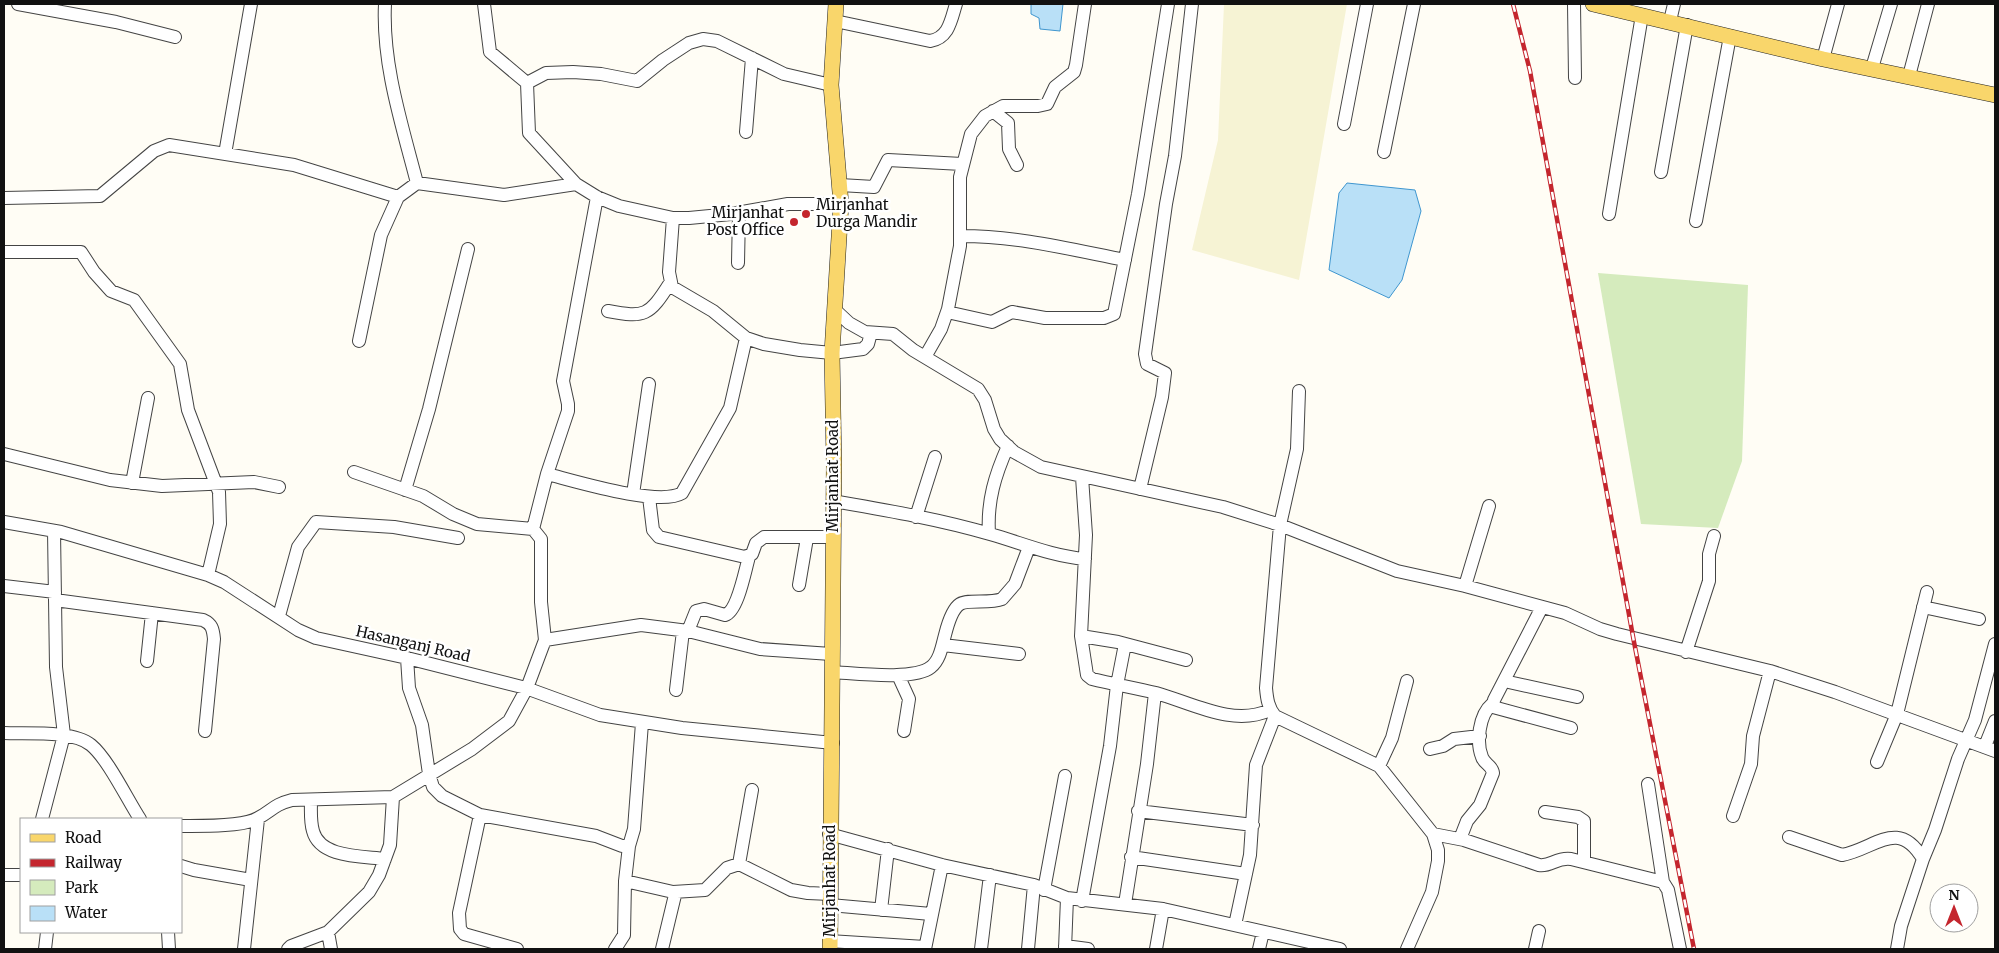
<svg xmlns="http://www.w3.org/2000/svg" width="1999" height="953" font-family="Merriweather,serif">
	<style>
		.farmland { fill: #f6f3d4 }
		.green { fill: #d5ebbd }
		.water { fill: #b9e0f7; stroke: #3f96cf }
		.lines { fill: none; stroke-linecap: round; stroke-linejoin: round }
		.minor-casing { stroke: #444; stroke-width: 14 }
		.major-casing { stroke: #222; stroke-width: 16 }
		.minor { stroke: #fff; stroke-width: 12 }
		.major { stroke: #f9d66b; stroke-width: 15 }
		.rail-casing { stroke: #c4262e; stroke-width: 4.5 }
		.rail { stroke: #fff; stroke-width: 2.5; stroke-dasharray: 8; stroke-linecap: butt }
		.poi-dot { fill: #c4262e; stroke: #fff; stroke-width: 2 }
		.labels { text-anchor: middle; stroke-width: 5; stroke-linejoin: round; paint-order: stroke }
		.poi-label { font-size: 15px; fill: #111; stroke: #fff; text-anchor: start }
		.street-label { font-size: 15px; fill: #111; stroke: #fff }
	</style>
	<rect width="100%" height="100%" fill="#fffdf5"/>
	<path class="farmland" d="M1224,4H1347L1299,280L1192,250L1218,140Z"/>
	<path class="green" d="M1598,273L1748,285L1742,461L1718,528L1641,524Z"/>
	<path class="water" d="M1031,4H1063L1060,31L1040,29L1039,18L1031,14Z
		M1347,183L1415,190L1421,211L1402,280L1389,298L1329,270L1339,193Z"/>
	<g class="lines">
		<defs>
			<path id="minor" d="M18,4L116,22L175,37
				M385,4C382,64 402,125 417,183
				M484,4L490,52L527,83L529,133L576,184L597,197L619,206L673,218H689L731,214L788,204H841
				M1574,4L1575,78
				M835,21L930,41C949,38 951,20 956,4
				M1670,21L1674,4
				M1823,59L1838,4
				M1872,68L1891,4
				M1909,76L1928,4
				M527,83L546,73L573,72L601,74L637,81L663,60L689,43L703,39L717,41L784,74L831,85
				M993,111L1008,123L1009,149L1017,165
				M1344,124L1367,4
				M746,132L752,58
				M1384,152L1414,4
				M225,154L251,4
				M1661,172L1687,25
				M840,185L874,187L888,160L962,164
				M4,198L100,196L154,151L169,145L294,165L398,197
				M1609,214L1642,15
				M673,218L669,272L672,287L713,311L746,338L764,344L800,350L832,353L863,349L868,344L871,333
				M1696,221L1730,36
				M961,236C1018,236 1069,249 1125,260
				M4,252H81L94,272L111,291L134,300L180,364L188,410L219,492L220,524L208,575
				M738,263L739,213
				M834,309L849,323L865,332L893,334L913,350L978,389L985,400L994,429L1000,439L1014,452L1041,467L1223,507L1280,525L1397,571L1465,586L1565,613L1600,629L1617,634L1770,671L1835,692L1995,751
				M608,311C645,318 649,316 670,283
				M947,312L992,322L1012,312L1045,318H1104L1114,314L1138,194L1168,4
				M359,341L381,235L398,197L417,183L504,195L576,184
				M925,357L941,329L948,309L960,246V177L971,134L985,116L1003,106H1038L1047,104L1055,87L1074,72L1076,65L1085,4
				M1299,391L1297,449L1280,525L1266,688C1267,699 1268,707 1275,716L1379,766L1433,834L1438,850V861L1432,892L1407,949
				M4,454L110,480L162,486L254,482L279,487
				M547,474C575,481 659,507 682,493L730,408L746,338
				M1082,477L1086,535L1081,636L1087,675L1092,679C1113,684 1135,688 1156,693C1192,703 1233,727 1270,710
				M132,483L148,398
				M1140,489L1162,397L1165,373L1147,364L1145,354L1166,204L1175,156L1192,4
				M405,490L429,409L468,249
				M633,494L649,384
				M649,497L653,530L659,537L745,557L752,554L756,543L764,537H833
				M833,501C885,510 939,519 990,534C1022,543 1051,556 1085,559
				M916,517L935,457
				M4,522L61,532L208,575L224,582L298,630L316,638L407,658L526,688L600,715L682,728L833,743
				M533,529L547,474L568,411V404L563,381L597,197
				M989,533C987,501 995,475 1008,446
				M799,585L807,538
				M4,586L55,592
				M1465,586L1489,506
				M55,600L203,620C212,624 213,629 214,639L205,731
				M1542,607L1494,700L1493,707L1571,728
				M1923,607L1979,619
				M279,616L298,547L316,522L394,527L458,538
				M688,631L696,611L704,609L725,615C738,611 745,570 749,557
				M1081,636L1118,642L1186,660
				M545,640L641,625L688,631L760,649L831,654
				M943,645L1019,654
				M1686,652L1709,581V554L1714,536
				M407,658L409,688L422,725L429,774L433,787L442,796L480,815L596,836L622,846H629L634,829L642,723
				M147,661L152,613
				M832,672C854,673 914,681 931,667C940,660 942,646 945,635C947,627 952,609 960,604C968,599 990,604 1002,599L1015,584L1029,547
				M898,675L909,699L904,731
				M1504,681L1577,697
				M676,690L683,631
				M4,733C27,734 73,730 91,745C108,759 127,799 140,819
				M1985,746L1995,721
				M1430,749L1443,746L1454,739L1480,736
				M1877,762L1897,714L1927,592
				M1379,766L1392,738L1407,681
				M1648,784L1663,882
				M311,800C311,810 310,821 313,831C320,858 362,856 385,859
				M1138,811L1253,825
				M1545,812L1578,817L1584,821V861
				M480,815L459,913L460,929L464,934L517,949
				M1733,816L1751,764L1753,736L1770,671
				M42,819L64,735L56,667L54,531
				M181,826C199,826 244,827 258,818C273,810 273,805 292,800L393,797L472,749L509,721L527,688L545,640L541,602V539L533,529L477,524L453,514L423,496L354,472
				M829,834L942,865L1034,885L1067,898L1163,909L1340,949
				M1433,834L1464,840L1539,865C1551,867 1556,857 1571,859L1663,882L1668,890L1680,949
				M1789,837L1842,855C1875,849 1898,817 1923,859
				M1460,839L1467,821L1480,805L1493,773C1492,765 1484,764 1482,757C1476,742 1479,715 1492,704
				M1131,857L1246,874
				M739,864L752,790
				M181,866L194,870L251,880
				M4,875H21
				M625,881L673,892L675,895L662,949
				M1044,890L1065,776
				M673,892L705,890L727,868L739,864L791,890L808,893L830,894
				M1082,901L1110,746L1117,685L1125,644
				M1125,904L1147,764L1155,693
				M830,905L931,914
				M881,910L888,849
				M1235,925L1250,855L1256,765L1275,716
				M168,932L169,949
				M328,932L331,949
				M829,941L925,947
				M1065,946L1088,949
				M45,949L47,932
				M244,949L258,819
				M288,949L291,946L328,932L369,892L379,875L390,845L393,797
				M615,949L624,935L625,881L629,846
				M925,949L942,865
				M981,949L990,875
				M1028,949L1034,885
				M1065,949L1067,898
				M1156,949L1163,909
				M1259,949L1263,932
				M1535,949L1539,931
				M1897,949L1901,926L1923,859L1935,830L1958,759L1975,720L1995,644"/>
			<path id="major" d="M1593,4L1823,59L1995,95
				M830,949L834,464L832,353L841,204L831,85L836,4"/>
		</defs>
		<use href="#minor" class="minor-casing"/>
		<use href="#major" class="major-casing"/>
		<use href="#minor" class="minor"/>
		<use href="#major" class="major"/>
		<defs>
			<path id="rail" d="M1513,4L1530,71L1634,642L1694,949"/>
		</defs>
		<use href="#rail" class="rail-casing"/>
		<use href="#rail" class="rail"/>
	</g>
	<g class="poi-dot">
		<circle cx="806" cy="214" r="5"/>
		<circle cx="794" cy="222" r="5"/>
	</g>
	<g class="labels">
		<g class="poi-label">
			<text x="816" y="210">Mirjanhat<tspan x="816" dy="17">Durga Mandir</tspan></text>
			<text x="784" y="218" text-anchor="end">Mirjanhat<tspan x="784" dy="17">Post Office</tspan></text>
		</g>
		<g class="street-label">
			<text transform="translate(833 476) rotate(-90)" y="5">Mirjanhat Road</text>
			<text transform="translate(413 644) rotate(13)" y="5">Hasanganj Road</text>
			<text transform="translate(830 881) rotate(-90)" y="5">Mirjanhat Road</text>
		</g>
	</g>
	<rect width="1999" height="953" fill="none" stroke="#111111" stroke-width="10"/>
	<rect x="20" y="818" width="162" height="115" fill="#ffffff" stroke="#a0a0a0"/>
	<rect x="30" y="834" width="25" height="8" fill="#f9d66b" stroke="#a0a0a0"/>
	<text x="65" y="843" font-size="15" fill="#111111">Road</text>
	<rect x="30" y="859" width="25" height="8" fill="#c4262e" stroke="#a0a0a0"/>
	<text x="65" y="868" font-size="15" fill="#111111">Railway</text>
	<rect x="30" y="880" width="25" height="15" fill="#d5ebbd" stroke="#a0a0a0"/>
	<text x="65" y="893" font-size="15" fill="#111111">Park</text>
	<rect x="30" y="906" width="25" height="15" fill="#b9e0f7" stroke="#a0a0a0"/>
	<text x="65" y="918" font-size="15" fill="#111111">Water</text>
	<g transform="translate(1954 908)"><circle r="24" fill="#ffffff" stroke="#a0a0a0"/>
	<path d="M0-4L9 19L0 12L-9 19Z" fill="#c4262e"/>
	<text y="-8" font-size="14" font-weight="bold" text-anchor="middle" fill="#111111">N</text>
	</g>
</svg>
